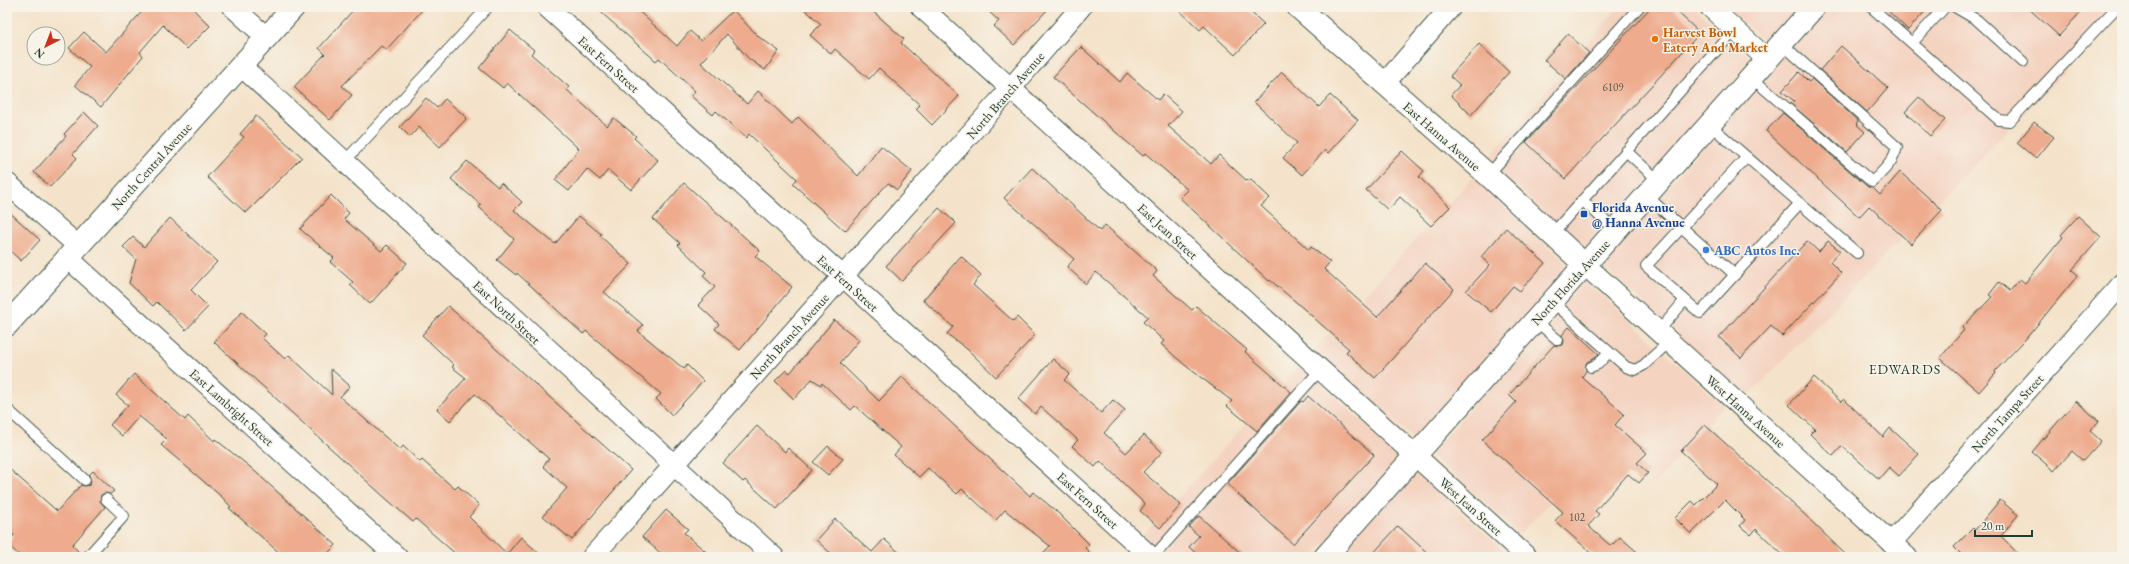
<svg xmlns="http://www.w3.org/2000/svg" width="2129" height="564" font-family="'EB Garamond',serif">
	<style>
		.built { fill: #f4d3c1 }
		.building { fill: #eeab8d }
		.lines { fill: none; stroke-linecap: round; stroke-linejoin: round }
		.service-casing { stroke: #3f564a; stroke-width: 12 }
		.minor-casing { stroke: #3f564a; stroke-width: 22 }
		.tertiary-casing { stroke: #3f564a; stroke-width: 24 }
		.primary-casing { stroke: #3f564a; stroke-width: 24 }
		.service { stroke: #fff; stroke-width: 10 }
		.minor { stroke: #fff; stroke-width: 20 }
		.tertiary { stroke: #fff; stroke-width: 22 }
		.primary { stroke: #fff; stroke-width: 22 }
		.food-dot { fill: #e8710a; stroke: #f7f3e8; stroke-width: 1.5 }
		.transit-dot { fill: #1a4fb4; stroke: #f7f3e8; stroke-width: 1.5 }
		.shop-dot { fill: #3f7fe0; stroke: #f7f3e8; stroke-width: 1.5 }
		.labels { text-anchor: middle; stroke-width: 3; stroke-linejoin: round; paint-order: stroke }
		.number-label { font-size: 11px; fill: #53584a }
		.food-label { font-size: 13px; font-weight: bold; fill: #c56008; stroke: #f7f3e8; text-anchor: start }
		.street-label { font-size: 13px; fill: #1f3d34; stroke: #f7f3e8 }
		.transit-label { font-size: 13px; font-weight: bold; fill: #164399; stroke: #f7f3e8; text-anchor: start }
		.shop-label { font-size: 13px; font-weight: bold; fill: #366cbe; stroke: #f7f3e8; text-anchor: start }
		.neighbourhood-label { font-size: 14px; letter-spacing: 1px; fill: #1f3d34; stroke: #f7f3e8 }
	</style>
	<rect width="100%" height="100%" fill="#f7f3e8"/>
	<filter id="ink" filterUnits="userSpaceOnUse"><feTurbulence type="fractalNoise" baseFrequency=".025" numOctaves="2"/><feDisplacementMap in="SourceGraphic" scale="8" xChannelSelector="R" yChannelSelector="G"/><feConvolveMatrix kernelMatrix="1 2 1 2 8 2 1 2 1" color-interpolation-filters="sRGB"/></filter>
	<filter id="wash" filterUnits="userSpaceOnUse"><feTurbulence type="fractalNoise" baseFrequency=".012" numOctaves="4" result="noise"/><feDisplacementMap in="SourceGraphic" scale="16" xChannelSelector="R" yChannelSelector="G"/><feGaussianBlur stdDeviation="0.9" result="paint"/><feColorMatrix in="noise" values="0 0 0 0 0 0 0 0 0 0 0 0 0 0 0 0 0 1.4 0 .05"/><feComposite in="paint" operator="in"/></filter>
	<g filter="url(#wash)">
		<rect width="100%" height="100%" fill="#f4e3ca"/>
		<path class="built" d="M1619,7H1694L1754,61L1585,251L1487,160Z
			M1727,7H1802L1768,45Z
			M1827,7H2122V10L2088,48L1747,397L1600,264Z
			M1473,177L1571,267L1416,441L1315,349Z
			M1585,280L1724,406L1654,485L1609,440L1519,535L1430,454Z
			M1300,365L1401,457L1312,557H1167L1143,536Z
			M1415,470L1504,551L1499,557H1338Z"/>
		<g id="blocks">
			<path class="building" d="M146,7H191L210,26L187,49L163,25L140,52L143,56L101,107L75,85L90,67L69,48L84,32L106,52Z
				M356,7H425L386,50L381,46L342,86L352,95L330,120L294,87L325,54L319,48Z
				M595,7H634L677,46L690,31L701,41L733,10L759,37L779,51L765,70L749,59L727,34L701,63L747,104L758,91L792,124L798,117L858,176L881,146L912,171L897,190L888,183L845,231L793,184L797,179L749,134L746,138L716,111L713,115L691,96L695,91L659,58L656,61Z
				M802,7H868L904,39L901,43L959,96L932,125L916,109L920,105L879,68L869,79L835,49L831,54L810,35L821,24Z
				M984,7H1050L1014,45L994,26L999,21Z
				M1176,7H1245L1264,24L1235,55L1204,26L1200,30Z
				M1651,7H1672L1700,33L1565,179L1526,142Z
				M1884,7H1929L1908,30Z
				M2027,7H2085L2059,36Z
				M510,30L534,50L531,54L569,87L567,90L607,126L614,118L636,136L634,138L658,160L631,190L608,170L600,180L587,169L569,191L555,180L579,149L507,83L503,88L479,68Z
				M1568,34L1589,53L1566,79L1544,60Z
				M1479,44L1509,72L1471,115L1451,95L1460,85L1450,76Z
				M1841,46L1888,88L1867,112L1820,70Z
				M1081,47L1120,82L1127,73L1158,100L1163,94L1182,111L1168,126L1211,164L1219,155L1247,181L1250,179L1270,198L1261,206L1309,250L1311,247L1330,262L1324,269L1377,317L1425,263L1454,289L1375,378L1346,352L1349,349L1296,302L1270,280L1269,281L1180,198L1188,190L1145,153L1143,156L1053,77Z
				M1282,72L1319,107L1330,95L1358,120L1328,153L1325,150L1302,175L1283,158L1297,143L1254,102Z
				M1799,72L1809,82L1812,79L1858,121L1856,124L1865,132L1847,152L1791,104L1794,101L1782,91Z
				M1919,97L1945,120L1930,136L1905,112Z
				M426,98L437,108L445,99L467,118L440,147L419,127L410,137L400,127Z
				M84,112L98,126L73,154L77,158L50,187L34,172L66,136L64,134Z
				M1783,113L1868,187L1873,188L1880,195L1900,172L1942,210L1911,244L1869,206L1859,217L1766,131Z
				M256,116L302,157L246,213L207,177L244,137L240,134Z
				M2034,122L2054,137L2036,159L2017,143Z
				M1402,151L1424,171L1419,177L1450,207L1431,226L1400,197L1388,210L1366,190Z
				M467,161L498,187L501,183L522,202L514,210L555,244L579,216L601,234L600,236L631,264L604,292L643,325L638,331L684,369L687,365L703,381L672,415L656,399L661,394L586,331L583,334L517,273L516,275L497,260L514,239L479,207L481,205L451,179Z
				M1032,168L1100,231L1105,225L1157,271L1153,276L1192,310L1196,306L1247,350L1245,352L1291,392L1257,431L1227,406L1232,401L1186,366L1161,344L1164,341L1143,322L1148,317L1096,272L1086,284L1067,267L1074,259L1004,198Z
				M684,183L760,251L755,256L792,287L740,350L715,329L719,324L698,305L715,287L703,276L706,272L678,245L680,243L653,219Z
				M331,195L349,213L344,219L381,251L387,245L407,263L370,304L350,285L353,282L330,262L334,258L300,229Z
				M939,208L956,223L902,281L886,266Z
				M7,210L40,240L21,261L7,248Z
				M2078,216L2101,237L2072,270L2078,275L2024,341L1995,371L1996,373L1979,392L1940,358L1964,330L1962,328L1992,297L1989,295L1999,282L2010,291L2020,279L2025,283L2063,237L2061,235Z
				M170,218L217,262L191,290L208,307L186,330L157,302L153,306L129,283L136,259L123,247L133,237L144,247Z
				M1506,228L1545,263L1520,291L1513,286L1491,312L1466,291L1490,265L1481,257Z
				M1807,241L1819,252L1828,241L1840,251L1830,262L1841,273L1782,336L1771,326L1741,358L1719,337Z
				M961,256L981,275L973,285L1013,321L1017,317L1035,335L996,377L967,349L947,334L953,327L923,300Z
				M448,306L631,470L572,540L543,516L567,488L543,466L549,459L475,394L450,421L437,409L466,378L452,367L454,365L422,335Z
				M242,312L266,334L262,338L285,359L289,355L332,395L331,369L350,386L340,397L400,450L403,446L420,462L422,460L455,489L458,486L479,505L469,517L507,554L521,537L543,557H459L416,519L413,522L382,495L214,342Z
				M834,320L859,340L840,363L879,401L902,377L1030,496L1033,492L1056,511L1089,544L1085,548L1094,557H1039L1050,546L1005,510L996,520L962,489L957,494L928,468L919,477L894,455L901,447L855,406L851,410L822,383L821,385L812,379L794,399L775,381L786,370L790,373Z
				M1569,327L1599,354L1586,363V371L1582,377L1624,414L1615,425L1647,453L1637,463L1648,473L1639,483L1628,474L1595,511L1599,514L1588,526L1611,546L1620,537L1643,557H1596L1555,521L1563,512L1482,440L1516,402L1509,395L1554,345L1557,346L1563,345L1564,341L1562,335Z
				M1053,359L1070,374L1064,380L1101,413L1113,400L1125,410L1104,433L1126,453L1144,435L1162,452L1143,472L1181,505L1160,528L1140,511L1145,504L1100,461L1095,467L1072,446L1078,440L1041,407L1035,414L1018,399Z
				M134,374L185,420L188,416L214,441L215,439L250,467L336,545L324,557H284L229,508L231,507L222,497L161,445L167,439L139,416L122,436L110,425L128,405L116,395Z
				M1814,377L1841,402L1844,399L1883,437L1890,428L1919,454L1899,476L1889,467L1879,479L1842,446L1833,456L1810,434L1815,429L1789,405Z
				M1308,396L1374,455L1293,544L1227,484L1301,401L1303,402Z
				M2076,401L2099,421L2090,431L2101,441L2083,461L2072,451L2054,471L2032,452Z
				M1705,425L1803,513L1848,557H1785L1756,529L1751,535L1740,526L1745,520L1725,500L1691,534L1675,518L1692,501L1696,505L1717,484L1681,451Z
				M757,426L785,452L788,448L812,470L777,509L745,480L743,482L723,463Z
				M828,446L843,459L828,475L813,462Z
				M7,467L57,511L81,485L84,486L90,485L91,481L89,475L93,471L114,491L110,494L105,493L101,495L100,501L105,507L72,545L81,554V557H21L7,544L14,535L7,529Z
				M2000,500L2018,515L2001,536L2021,557H1964L1954,547L1973,528L1975,530Z
				M666,510L688,529L684,533L712,557H665L642,537Z
				M1199,516L1245,557H1200L1189,547L1199,536L1189,527Z
				M835,519L872,552L884,539L904,557H835L816,540Z
				M1398,526L1432,557H1370Z"/>
		</g>
	</g>
	<g filter="url(#ink)">
		<use href="#blocks" fill-opacity="0" stroke="#3f564a" stroke-width="1"/>
		<g class="lines">
			<defs>
				<path id="service" d="M1871,7L1999,120L2010,121L2117,7
					M1955,7L1977,20L2023,62
					M1912,43L1945,7
					M1752,78L1872,182C1883,171 1893,163 1897,147L1782,44
					M1710,125L1857,253
					M1626,151L1660,182
					M1747,157L1646,266L1700,313L1800,203
					M344,162L488,7
					M1488,175L1639,7
					M1648,197L1735,275
					M1582,200L1616,231
					M1552,234L1735,30
					M1553,302L1626,367L1635,370L1644,365L1669,342
					M1536,321L1558,340
					M1658,332L1685,300
					M1591,367L1598,364L1609,352
					M7,409L85,480
					M87,557L124,516L106,499
					M1153,557L1321,369
					M2121,557L2122,556"/>
				<path id="minor" d="M233,7L267,38
					M547,7L1151,557
					M921,7L1527,557
					M1710,7L1768,60
					M242,67L774,557
					M1384,84L1451,7
					M7,183L78,246
					M68,258L397,557
					M1585,265L1907,557
					M1891,543L2122,284
					M592,557L1011,88L1081,7"/>
				<path id="tertiary" d="M1298,7L1488,175L1585,265
					M7,325L294,7"/>
				<path id="primary" d="M1325,557L1814,7"/>
			</defs>
			<use href="#service" class="service-casing"/>
			<use href="#minor" class="minor-casing"/>
			<use href="#tertiary" class="tertiary-casing"/>
			<use href="#primary" class="primary-casing"/>
			<use href="#service" class="service"/>
			<use href="#minor" class="minor"/>
			<use href="#tertiary" class="tertiary"/>
			<use href="#primary" class="primary"/>
		</g>
	</g>
	<circle class="food-dot" cx="1655" cy="39" r="4"/>
	<rect class="transit-dot" x="1580" y="210" width="8" height="8" rx="2"/>
	<circle class="shop-dot" cx="1706" cy="250" r="4"/>
	<g class="labels">
		<g class="number-label">
			<text x="1613" y="91">6109</text>
			<text x="1577" y="521">102</text>
		</g>
		<g class="food-label">
			<text x="1663" y="37">Harvest Bowl<tspan x="1663" dy="15">Eatery And Market</tspan></text>
		</g>
		<g class="street-label">
			<text transform="translate(609 64) rotate(42)" y="5">East Fern Street</text>
			<text transform="translate(1005 95) rotate(-49)" y="5">North Branch Avenue</text>
			<text transform="translate(1442 136) rotate(41)" y="5">East Hanna Avenue</text>
			<text transform="translate(151 166) rotate(-48)" y="5">North Central Avenue</text>
			<text transform="translate(1168 231) rotate(42)" y="5">East Jean Street</text>
			<text transform="translate(1570 282) rotate(-48)" y="5">North Florida Avenue</text>
			<text transform="translate(848 283) rotate(42)" y="5">East Fern Street</text>
			<text transform="translate(507 312) rotate(43)" y="5">East North Street</text>
			<text transform="translate(789 336) rotate(-48)" y="5">North Branch Avenue</text>
			<text transform="translate(232 407) rotate(42)" y="5">East Lambright Street</text>
			<text transform="translate(1746 411) rotate(42)" y="5">West Hanna Avenue</text>
			<text transform="translate(2007 413) rotate(-48)" y="5">North Tampa Street</text>
			<text transform="translate(1088 500) rotate(42)" y="5">East Fern Street</text>
			<text transform="translate(1471 506) rotate(42)" y="5">West Jean Street</text>
		</g>
		<g class="transit-label">
			<text x="1592" y="212">Florida Avenue<tspan x="1592" dy="15">@ Hanna Avenue</tspan></text>
		</g>
		<g class="shop-label">
			<text x="1714" y="255">ABC Autos Inc.</text>
		</g>
		<g class="neighbourhood-label">
			<text x="1905" y="374">EDWARDS</text>
		</g>
	</g>
	<rect width="2129" height="564" fill="none" stroke="#f7f3e8" stroke-width="24"/>
	<g transform="translate(46 46) rotate(222)"><circle r="19" fill="#f7f3e8" stroke="#a1aaa0"/>
	<path d="M0-3L7 15L0 10L-7 15Z" fill="#c8321e"/>
	<text y="-6" font-size="11" font-weight="bold" text-anchor="middle" fill="#1f3d34">N</text>
	</g>
	<path d="M1975 530v6h57v-6" fill="none" stroke="#1f3d34" stroke-width="2"/>
	<text x="1981" y="530" font-size="12" fill="#1f3d34" stroke="#f7f3e8" stroke-width="3" paint-order="stroke">20 m</text>
</svg>
